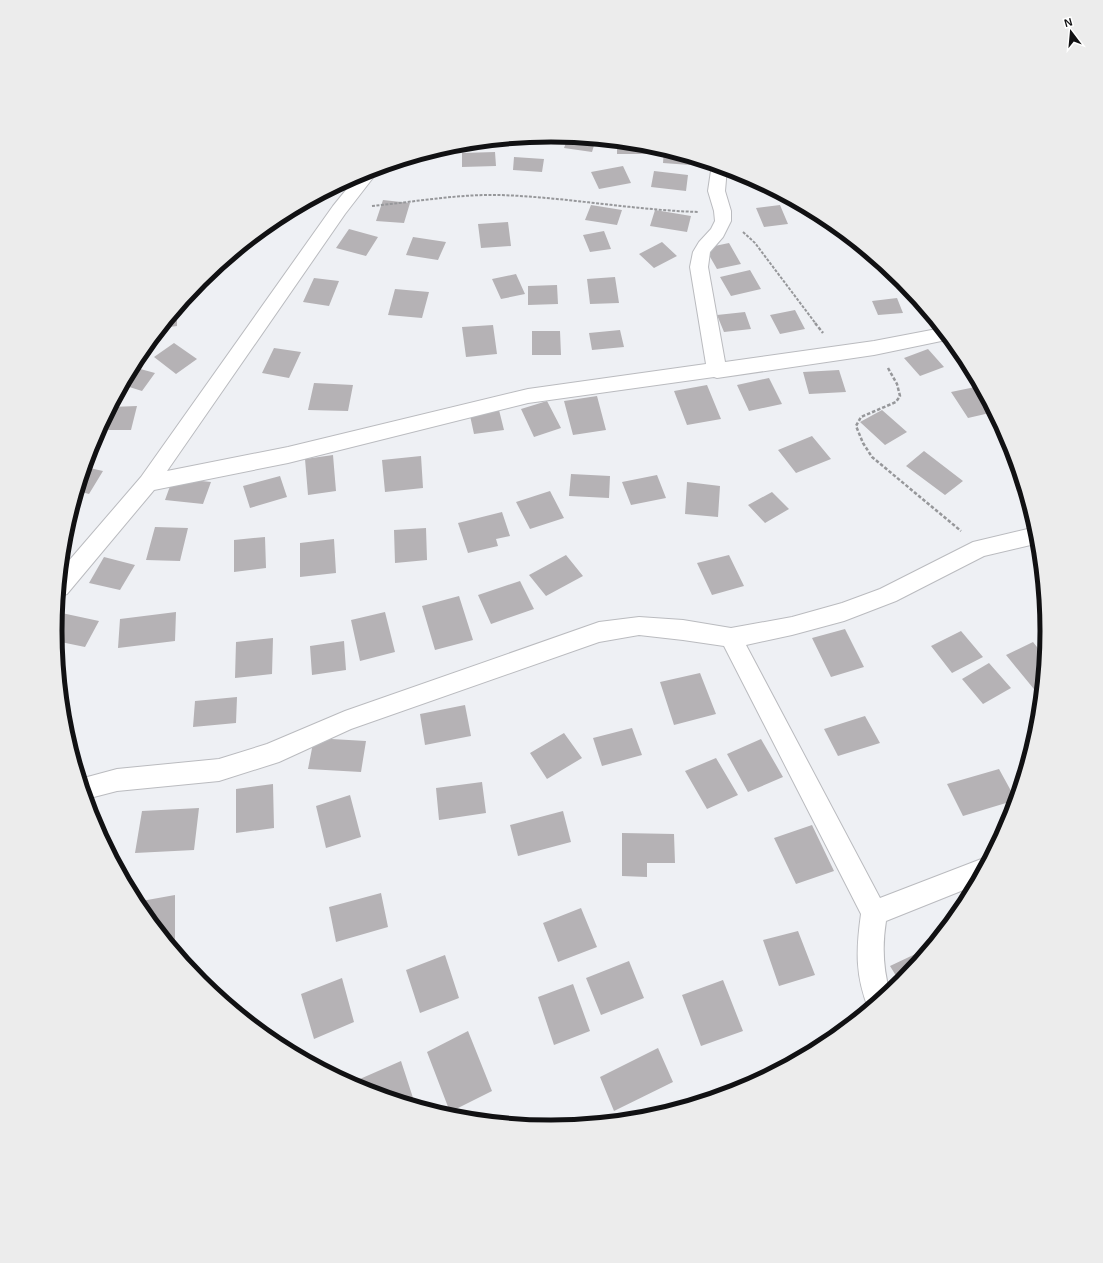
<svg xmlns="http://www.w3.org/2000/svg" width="1103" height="1263" font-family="Helvetica,sans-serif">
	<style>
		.building { fill: #b5b2b5 }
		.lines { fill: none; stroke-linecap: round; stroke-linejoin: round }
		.street-casing { stroke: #babbbf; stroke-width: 2 }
		.path-far1 { stroke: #96979a; stroke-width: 2; stroke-dasharray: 3 1.5; stroke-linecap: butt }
		.path { stroke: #96979a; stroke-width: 2.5; stroke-dasharray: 3.5 2; stroke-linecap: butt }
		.street { fill: #fff; fill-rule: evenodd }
		.rim { fill: none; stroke: #111113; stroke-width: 5 }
	</style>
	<rect width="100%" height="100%" fill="#eef0f4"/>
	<path class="building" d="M552,135H555L554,141L527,139V137Z
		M568,137L596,139L592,152L564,148Z
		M617,141L646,144L647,154H617Z
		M664,149L691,157L690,165L663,163Z
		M495,152L496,166L462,167V153Z
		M514,157L544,159L542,172L513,170Z
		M623,166L631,183L599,189L591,172Z
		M654,171L688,175L686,191L651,187Z
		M383,200L410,203L404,223L376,221Z
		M591,205L622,210L617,225L585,220Z
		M780,205L788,224L764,227L756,208Z
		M655,210L691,216L687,232L650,226Z
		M820,215L828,219L845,233L836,236Z
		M508,222L511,246L481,248L478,224Z
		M349,229L378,237L366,256L336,248Z
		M604,231L611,249L590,252L583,235Z
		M413,237L446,242L438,260L406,255Z
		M662,242L677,256L654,268L639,254Z
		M729,243L741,264L717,269L705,248Z
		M750,270L761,289L731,296L720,277Z
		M516,274L525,294L501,299L492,279Z
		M615,277L619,303L590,304L587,279Z
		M314,278L339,281L329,306L303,302Z
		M557,285L558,304L528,305V286Z
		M395,289L429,292L422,318L388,315Z
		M897,298L903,313L878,315L872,301Z
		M177,309V326L162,328Z
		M795,310L805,329L780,334L770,315Z
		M745,312L751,329L724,332L717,315Z
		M493,325L497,354L466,357L462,327Z
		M620,330L624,347L592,350L589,333Z
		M532,331H560L561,355H532Z
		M174,343L197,359L176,374L154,357Z
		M274,348L301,352L289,378L262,373Z
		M928,349L944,367L920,376L904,358Z
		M133,367L155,373L142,391L123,385Z
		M839,370L846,392L809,394L803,372Z
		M769,378L782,404L749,411L737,385Z
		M314,383L353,385L348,411L308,410Z
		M707,385L721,419L687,425L674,391Z
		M980,386L994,412L968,418L951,392Z
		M597,396L606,430L573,435L564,401Z
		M547,401L561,428L534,437L521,409Z
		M137,406L131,430H101L104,421L111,407Z
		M498,406L504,430L474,434L469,411Z
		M882,410L907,432L885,445L860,422Z
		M812,436L831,459L796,473L778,450Z
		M924,451L963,481L945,495L906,466Z
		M333,455L336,491L308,495L305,459Z
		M421,456L423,488L385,492L382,460Z
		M85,467L103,471L89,494L78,491Z
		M571,474L610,476L609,498L569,496Z
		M657,475L666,498L631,505L622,482Z
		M280,476L287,497L250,508L243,486Z
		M173,478L211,482L203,504L165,500Z
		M687,482L720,486L718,517L685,514Z
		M550,491L564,518L530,529L516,502Z
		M772,492L789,509L765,523L748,505Z
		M502,512L510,536L496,539L498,546L468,553L458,523Z
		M155,527L188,528L180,561L146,560Z
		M426,528L427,560L395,563L394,530Z
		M265,537L266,568L234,572V540Z
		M334,539L336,573L300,577V543Z
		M566,555L583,576L546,596L529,575Z
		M729,555L744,586L712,595L697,563Z
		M104,557L135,565L120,590L89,583Z
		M520,581L534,609L491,624L478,595Z
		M459,596L473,640L435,650L422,606Z
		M57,612L99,621L85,647L56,641L55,631Z
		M176,612L175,641L118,648L120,619Z
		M385,612L395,652L360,661L351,620Z
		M845,629L864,667L831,677L812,638Z
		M961,631L983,657L952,673L931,646Z
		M273,638L272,674L235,678L236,642Z
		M344,641L346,670L312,675L310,646Z
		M1033,642L1045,657L1042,692L1038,694L1006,655Z
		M989,663L1011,688L983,704L962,679Z
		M700,673L716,714L674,725L660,682Z
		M237,697L236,723L193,727L195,701Z
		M465,705L471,736L425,745L420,714Z
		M865,716L880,743L838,756L824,729Z
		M632,728L642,755L602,766L593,738Z
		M564,733L582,758L547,779L530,753Z
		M314,738L366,741L361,772L308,769Z
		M761,739L783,777L748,792L727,754Z
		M716,758L738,795L707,809L685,771Z
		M999,769L1016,800L963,816L947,784Z
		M482,782L486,813L439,820L436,788Z
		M273,784L274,828L236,833V789Z
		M350,795L361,837L326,848L316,806Z
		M199,808L194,850L135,853L142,811Z
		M563,811L571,842L518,856L510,825Z
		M812,825L834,871L796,884L774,838Z
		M622,833L674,834L675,863H647V877L622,876Z
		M381,893L388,927L336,942L329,907Z
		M175,895V941L168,943L136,902Z
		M581,908L597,947L558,962L543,923Z
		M798,931L815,975L779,986L763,940Z
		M928,948L929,950L901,984L890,966Z
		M445,955L459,998L420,1013L406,970Z
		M629,961L644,998L601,1015L586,978Z
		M342,978L354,1022L314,1039L301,994Z
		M723,980L743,1031L701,1046L682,995Z
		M573,984L590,1031L554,1045L538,997Z
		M468,1031L492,1091L450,1112L427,1052Z
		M658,1048L673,1082L614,1111L600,1077Z
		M401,1061L414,1101L407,1104L361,1090L354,1086L353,1082Z"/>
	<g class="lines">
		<defs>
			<path id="street" d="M712,164L727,168L725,191L731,211V221L723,237L710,252L708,267L725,362L874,341L942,328L951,339L874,355L717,378L714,377L528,403L288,463L154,490L67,594L58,597L61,570L141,477L333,206L359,174L378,168L379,170L345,214L167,471L288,447L528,389L706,364L690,267L693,252L699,242L711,229L715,221L714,211L708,191Z
				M1036,527L1039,543L984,556L896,601L844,621L792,635L746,645L880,898L984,858L990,860L976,885L886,921C882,946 883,969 890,993L869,1010C855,976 856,950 861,914L724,646L683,640L639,635L599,642L351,729L279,762L219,781L117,791L86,799L80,779L117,769L219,759L267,744L345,711L599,622L639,617L683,620L731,628L792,617L842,603L880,589L973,542Z"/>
		</defs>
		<use href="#street" class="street-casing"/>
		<path class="path-far1" d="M372,206C414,202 457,194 499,195C566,197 632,210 699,212
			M743,232L755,243L816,324"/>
		<path class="path" d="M815,323L823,333
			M888,368L897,384L900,396L896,402L861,417L856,426L863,443L872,457L961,531"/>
		<use href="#street" class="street"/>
	</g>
	<path d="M0 0H1103V1263H0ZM62 631a489 489 0 1 1 978 0a489 489 0 1 1-978 0Z" fill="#ececec" fill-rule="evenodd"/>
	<path class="rim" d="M62 631a489 489 0 1 1 978 0a489 489 0 1 1-978 0Z"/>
	<g transform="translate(1071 32) rotate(344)" stroke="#ffffff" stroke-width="3" paint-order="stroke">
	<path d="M0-3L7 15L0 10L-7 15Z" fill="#111113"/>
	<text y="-6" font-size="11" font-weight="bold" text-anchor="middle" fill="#111113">N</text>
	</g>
</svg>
